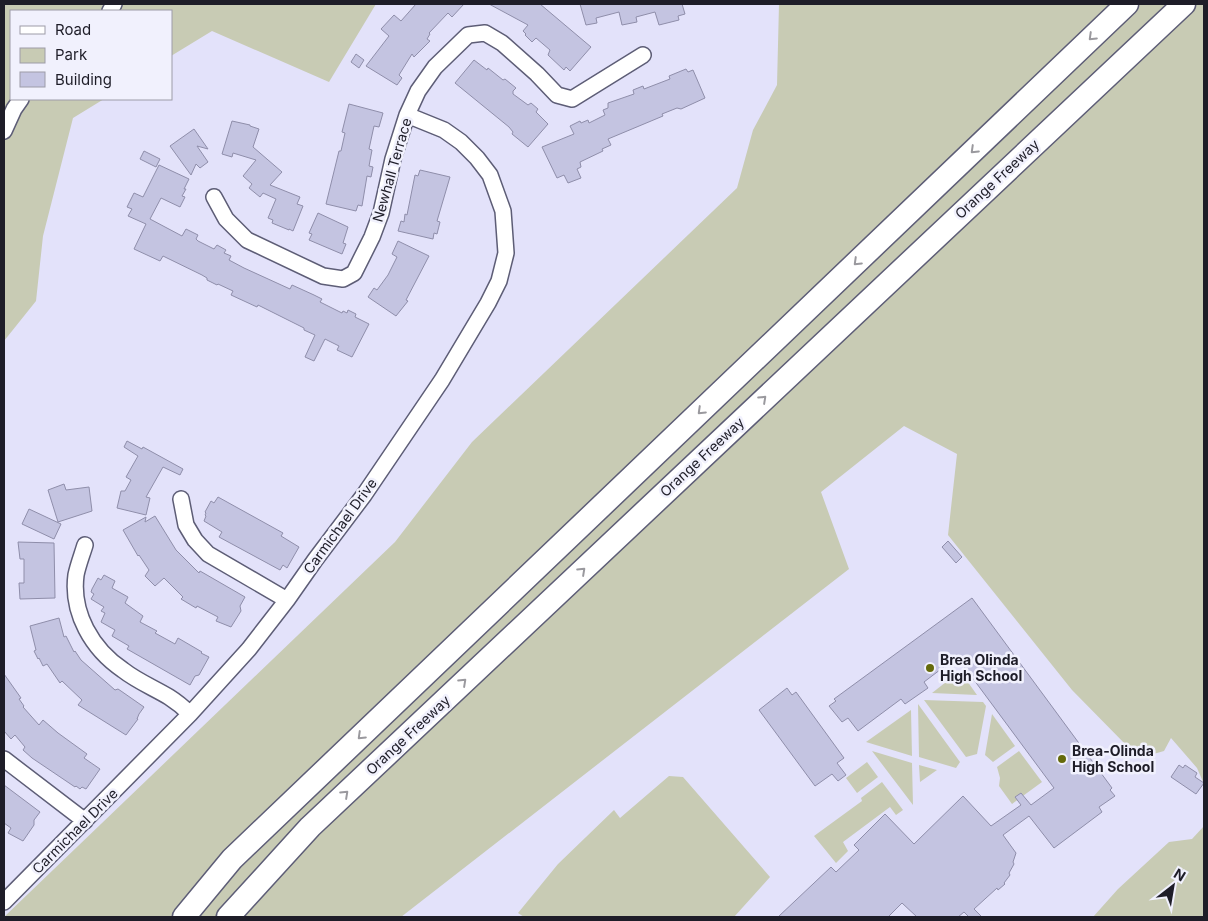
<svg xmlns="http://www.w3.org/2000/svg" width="1208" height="921" font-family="Inter,sans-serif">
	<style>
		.green { fill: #c8cbb4 }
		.building { fill: #c4c4e1; stroke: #8f8eaa }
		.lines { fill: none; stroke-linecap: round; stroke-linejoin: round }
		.minor-casing { stroke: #5d5d76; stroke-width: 18 }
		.highway-casing { stroke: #5d5d76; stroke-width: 25 }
		.minor { stroke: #fff; stroke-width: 15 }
		.highway { stroke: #fff; stroke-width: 22 }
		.oneway { stroke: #9a999e }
		.poi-dot { fill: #656a0b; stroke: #f1f1fd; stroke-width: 2 }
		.labels { text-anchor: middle; stroke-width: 5; stroke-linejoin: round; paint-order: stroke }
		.street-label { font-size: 14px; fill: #1e1d28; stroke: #f1f1fd }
		.poi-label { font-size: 14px; font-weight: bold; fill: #1e1d28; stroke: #f1f1fd; text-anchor: start }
	</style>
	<rect width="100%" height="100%" fill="#e3e2fa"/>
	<path class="green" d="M4,4H376L329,82L212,31L171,56V11H11V99H104L73,118L43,236L36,301L4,341Z
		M779,4H1204V784L1197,768L1171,738L1164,751L1150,755L1129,748L1072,690L948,535L957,454L904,426L821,492L849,569L401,917H4L395,542L472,442L737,188L753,130L777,85Z
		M960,671L977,695L932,693Z
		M924,700L983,702L986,706L977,754L966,757Z
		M918,704L960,762L956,768L919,757Z
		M911,710L912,756L866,742Z
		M992,714L1015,746L993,762L985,755Z
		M872,751L912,763L913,805Z
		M1019,751L1042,782L1012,804L999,786L1000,778L997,767Z
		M867,762L878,777L857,793L846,778Z
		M919,765L937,770L920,782Z
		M669,776L683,777L770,877L734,917H524L518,913L558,864L614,810L620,818Z
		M882,782L903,810L896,815L890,807L843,842L848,851L836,863L814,836L862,801L861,798Z
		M1204,826V917H1093L1118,889L1169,842L1192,839Z"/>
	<path class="building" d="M416,4H464L452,17L448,13L429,33L430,34L427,39L430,41L414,57L412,54L399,75L402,78L397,85L366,66L389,36L381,29L394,15L401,21Z
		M489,4H540L591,47L570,71L566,67L564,70L548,55L550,50L536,38L532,42L525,35L526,34L523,31L528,25Z
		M580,4H682L685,14L678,16L679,20L659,25L655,12L636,17L637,22L622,25L619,12L596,18L597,23L586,25Z
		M356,54L364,60L359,68L351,62Z
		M474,60L487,70L488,68L503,80L505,79L516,88L513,91V94L528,105L531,103L538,109L536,112L548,124L528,147L512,134L513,132L509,127L455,83Z
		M686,69L688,72L693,70L705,98L681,109L677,108L662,114L663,116L608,139L611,145L602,149L603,151L580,162L581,167L577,169L581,178L568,183L564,175L557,178L542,147L574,134L570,126L580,121L581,123L588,120L589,123L605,115L603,110L608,108V103L634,94L633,90L643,86L644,89L670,79L669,76Z
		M349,104L383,113L379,127L374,126L369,149L372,150L369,166L373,167L371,177L367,176L362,206L358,205L356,211L326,204L339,151H341L345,133L342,132Z
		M232,121L250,125V126L259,129L253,147L282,172L270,185L300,197L297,204L303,206L293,231L289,229V230L272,223L273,220L268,218L276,199L263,193L260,197L249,188L252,184L243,176L256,160L233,153L232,157L222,154Z
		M194,129L208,149L197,146L208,162L200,168L196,164L191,175L170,146Z
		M144,151L160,159L156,167L140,159Z
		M159,165L189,179L184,189H186L182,196L185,197L180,207L161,198L150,219L182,236L186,229L198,235L196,239L198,241L214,249L217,245L226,250L224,253L231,256L229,260L244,268L290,289L292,285L314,295L322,299L320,302L342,313L343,311L347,313L348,310L356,314L355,317L369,324L352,357L337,350L339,346L325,339L314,361L305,357L315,335L304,330V328L258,305L257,307L231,295L233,291L218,284L217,285L207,280V278L202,275L163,256L160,261L134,249L146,224L128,216L132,209L127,207L134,193L143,197Z
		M420,170L450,177L437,221L440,222L437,234L434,233L433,239L398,231L401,221L404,222L405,214L407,215L415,175L418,176Z
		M318,213L348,227L343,243L346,244L342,254L309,240L312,234L309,233Z
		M398,241L429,256L406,300L408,301L396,316L368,297L374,288L377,290L388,275L397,257L392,254Z
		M127,441L142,449L143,447L183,469L180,475L163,467L146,497L150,498L146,515L117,508L121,491H125L131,480L126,477L138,456L124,447Z
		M64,484L66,490L89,487L92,511L58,522L48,490Z
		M218,497L283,533L281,536L299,547L287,568L283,565L280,570L219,537L222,532L204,521L206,516L205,515L206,513L205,512L211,501L214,503Z
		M29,509L61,524L54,539L22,524Z
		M155,516L176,550L199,573L200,571L245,597L240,606L241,611L231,627L216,621L218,617L197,606L196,608L181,599L183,597L164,578L155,586L145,576L149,570L139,555L138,556L123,530L146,517L145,522Z
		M948,541L962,557L956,563L942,547Z
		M18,542L54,543L55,598L20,599L19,583H24V559H20Z
		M104,575L115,581L112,588L128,597L125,603L143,616L140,622L157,631L155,633L175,644L178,638L202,652L201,653L209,657L199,675L195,676L190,685L127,649L129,646L112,636L115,630L101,622L105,613L101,611L104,607L91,599L94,594L91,592L92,589L98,578L101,580Z
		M972,598L1112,788L1110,790L1115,796L1099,807L1102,812L1054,848L1029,816L1003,835L1016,853L1013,862L1014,864L1009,873L1010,875L1004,883L1005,884L998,890L997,888L974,909L982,917H969L964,912L958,917H917L902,903L888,917H778L831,867L836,872L859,850L854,845L885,814L914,844L963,796L991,826L1021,805L1015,797L1021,793L1031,805L1054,788L957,657L924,682L928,688L905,704L901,699L858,731L848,718L842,722L829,706L836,701L834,699Z
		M59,618L64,637L66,636L74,652L75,651L81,660L115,690L118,689L121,691L144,707L139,714L137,719H138L126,735L78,705L82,700L62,681L60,683L47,664L43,666L39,658L38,659L34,651L36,650L30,626Z
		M4,674L21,698L19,699L24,706L23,707L39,725L43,720L58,733L87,754L84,758L100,769L86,789L82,787L80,789L76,786L75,787L32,758L23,750L25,747L15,735L11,739L4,731Z
		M787,688L792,695L796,692L844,758L837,763L846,775L838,781L832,774L815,786L759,710Z
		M1179,765L1183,768L1185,765L1197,773L1195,777L1204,783L1196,794L1171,777Z
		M4,785L40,812L34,820V825L23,841L8,833L11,828L4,823Z"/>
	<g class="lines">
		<defs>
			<path id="minor" d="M110,11L114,4
				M4,131L14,109L21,99
				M214,197L226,219L247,240L323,276L343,279L354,273L372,237L381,213L393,159L407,115L418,91L435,67L468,35L485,33L502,43L537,74L557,95L572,99L643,55
				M181,499L186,525L195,540L208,554L287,600
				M85,545C82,555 78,565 76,575C71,613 92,649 123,670C137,681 154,688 169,697C177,702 184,708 190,714
				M4,759L85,821
				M4,902L190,714L249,649L287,600L315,560L364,495L442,380L488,303L499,281L506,253L503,211L490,175L477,158L461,142L444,130L407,115"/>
			<path id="highway" d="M184,917L232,859L1127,4
				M228,917L310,827L1184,4"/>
		</defs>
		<use href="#minor" class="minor-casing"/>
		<use href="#highway" class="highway-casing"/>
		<use href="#minor" class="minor"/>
		<use href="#highway" class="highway"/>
	</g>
	<defs><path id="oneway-chevron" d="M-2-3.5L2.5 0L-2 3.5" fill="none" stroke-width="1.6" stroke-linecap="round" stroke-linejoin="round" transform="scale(1.25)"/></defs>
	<g class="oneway">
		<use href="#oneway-chevron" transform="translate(1092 37) rotate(136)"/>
		<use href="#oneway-chevron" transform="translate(974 150) rotate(136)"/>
		<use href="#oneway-chevron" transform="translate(857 262) rotate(136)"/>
		<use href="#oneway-chevron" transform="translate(763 399) rotate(-43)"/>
		<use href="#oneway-chevron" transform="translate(701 411) rotate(136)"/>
		<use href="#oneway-chevron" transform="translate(582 571) rotate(-43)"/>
		<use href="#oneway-chevron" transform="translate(463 682) rotate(-43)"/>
		<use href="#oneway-chevron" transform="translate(361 736) rotate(136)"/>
		<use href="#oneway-chevron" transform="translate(345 794) rotate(-43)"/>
	</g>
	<g class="poi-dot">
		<circle cx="930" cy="668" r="5"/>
		<circle cx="1062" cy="759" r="5"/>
	</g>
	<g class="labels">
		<g class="street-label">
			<text transform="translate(392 170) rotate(-74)" y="5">Newhall Terrace</text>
			<text transform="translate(997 179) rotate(-43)" y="5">Orange Freeway</text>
			<text transform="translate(702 457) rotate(-43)" y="5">Orange Freeway</text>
			<text transform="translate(340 526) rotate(-54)" y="5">Carmichael Drive</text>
			<text transform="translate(408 735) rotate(-43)" y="5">Orange Freeway</text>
			<text transform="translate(75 831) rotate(-45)" y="5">Carmichael Drive</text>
		</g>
		<g class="poi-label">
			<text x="940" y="665">Brea Olinda<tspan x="940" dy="16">High School</tspan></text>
			<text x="1072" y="756">Brea-Olinda<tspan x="1072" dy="16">High School</tspan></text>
		</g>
	</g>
	<rect width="1208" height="921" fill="none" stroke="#1e1d28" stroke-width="10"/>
	<rect x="10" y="10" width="162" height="90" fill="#f1f1fd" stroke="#9d9ca8"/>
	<rect x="20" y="26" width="25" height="8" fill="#ffffff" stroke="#9d9ca8"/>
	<text x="55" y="35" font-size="15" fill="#1e1d28">Road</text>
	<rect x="20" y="48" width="25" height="15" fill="#c8cbb4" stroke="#9d9ca8"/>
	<text x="55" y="60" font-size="15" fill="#1e1d28">Park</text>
	<rect x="20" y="72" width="25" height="15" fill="#c4c4e1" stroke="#9d9ca8"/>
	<text x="55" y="85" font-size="15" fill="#1e1d28">Building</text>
	<g transform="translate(1173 886) rotate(31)" stroke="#f1f1fd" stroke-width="4" paint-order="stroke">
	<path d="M0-4L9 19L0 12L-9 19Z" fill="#1e1d28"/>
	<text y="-8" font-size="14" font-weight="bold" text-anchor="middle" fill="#1e1d28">N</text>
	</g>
</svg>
